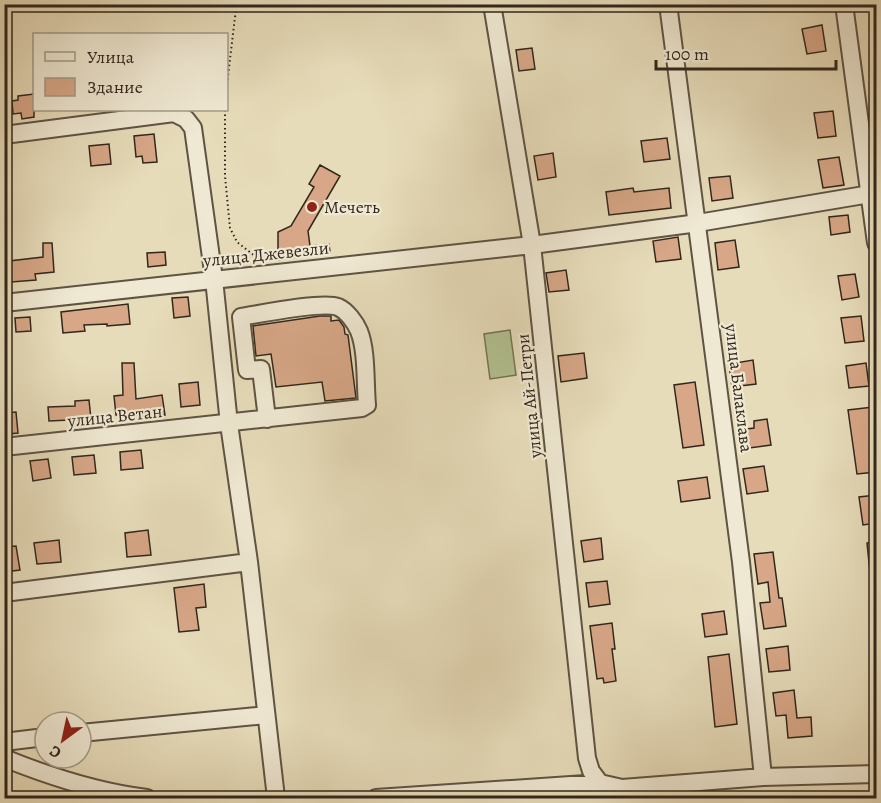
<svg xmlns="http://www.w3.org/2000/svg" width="881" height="803" font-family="Alegreya,serif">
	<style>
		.green { fill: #b3c191; stroke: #727456; stroke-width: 1.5 }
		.building { fill: #d7a787; stroke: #32271c; stroke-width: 1.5 }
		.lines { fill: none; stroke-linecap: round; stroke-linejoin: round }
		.minor-casing { stroke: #5f5444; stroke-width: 20 }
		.path { stroke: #32271c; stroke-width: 2; stroke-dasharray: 1.5 3; stroke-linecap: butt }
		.minor { stroke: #efe8d2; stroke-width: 16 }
		.poi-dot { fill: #8f2418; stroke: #efe8d2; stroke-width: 2 }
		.labels { text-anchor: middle; stroke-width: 4.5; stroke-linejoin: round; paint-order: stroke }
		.poi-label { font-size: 18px; fill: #32271c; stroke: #efe8d2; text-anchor: start }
		.street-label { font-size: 18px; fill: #32271c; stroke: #efe8d2 }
	</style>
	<rect width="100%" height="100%" fill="#e7dcba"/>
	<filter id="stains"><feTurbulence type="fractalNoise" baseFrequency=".00333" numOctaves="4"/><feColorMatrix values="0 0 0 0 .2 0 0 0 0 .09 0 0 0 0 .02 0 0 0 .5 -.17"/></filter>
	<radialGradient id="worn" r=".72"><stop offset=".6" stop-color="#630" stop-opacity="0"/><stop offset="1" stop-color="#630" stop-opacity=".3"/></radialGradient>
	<path class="green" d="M510,330L516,375L490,379L484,334Z"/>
	<path class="building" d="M822,25L826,51L807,54L802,29Z
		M532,48L535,69L519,71L516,50Z
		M34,94V117L22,119L21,113L13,114L12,101L18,100V96Z
		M833,111L836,136L818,138L814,113Z
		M154,134L157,162L143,163L142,156L136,157L134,136Z
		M667,138L670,159L644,162L641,141Z
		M109,144L111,164L91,166L89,146Z
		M553,153L556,177L538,180L534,156Z
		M839,157L844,185L823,188L818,160Z
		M320,165L340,176L308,231L310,246L329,244L330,252L278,260V232L291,226L314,187L309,184Z
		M730,176L733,198L712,201L709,178Z
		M633,188L634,192L669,188L671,208L609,215L606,192Z
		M848,215L850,232L831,235L829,217Z
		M678,237L681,259L656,262L653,241Z
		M735,240L739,267L718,270L715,243Z
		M43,243H52L54,272L35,274L36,280L11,282L9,261L43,257Z
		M165,252L166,265L148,267L147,253Z
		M566,270L569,290L549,292L546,273Z
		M855,274L859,297L842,300L838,276Z
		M188,297L190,316L174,318L172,298Z
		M128,304L130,324L107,326V324L84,325L85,331L63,333L61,312Z
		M320,316H331V321L339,320L344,327L345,334L348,335L356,398L325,401L322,382L276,387L271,354L256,356L253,326Z
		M861,316L864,341L845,343L841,318Z
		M30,317L31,331L16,332L15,318Z
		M584,353L587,378L561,382L558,356Z
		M753,360L756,384L732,387L729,364Z
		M122,363H134L136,399L162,395L165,415L152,417V413L116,415L114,396L123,395Z
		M866,363L869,386L849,388L846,366Z
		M198,382L200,405L181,407L179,384Z
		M695,382L704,445L683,448L674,385Z
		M89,400L91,419L49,421L48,407L75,406V401Z
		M873,407L876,442V472L857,474L848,410Z
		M16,412L18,433L8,434L6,413Z
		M767,419L771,445L742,449L739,430L754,428V421Z
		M141,450L143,468L121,470L120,452Z
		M94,455L96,473L74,475L72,457Z
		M48,459L51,478L33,481L30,461Z
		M764,466L768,491L747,494L743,469Z
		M707,477L710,498L681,502L678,481Z
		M876,495V523L863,525L859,497Z
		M148,530L151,555L127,557L125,533Z
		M601,538L603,559L584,562L581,541Z
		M59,540L61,562L37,564L34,543Z
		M876,541V572H870L867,543Z
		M16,546L20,570L4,572V547Z
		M773,552L779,598H782L786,626L764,629L760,603L770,602L768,582L758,584L754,554Z
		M607,581L610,604L589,607L586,583Z
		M204,584L206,607L196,608L199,630L179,632L174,588Z
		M724,611L727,634L705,637L702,614Z
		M612,623L615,649H612L616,681L604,683L603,678L597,679L590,626Z
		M788,646L790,670L769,672L766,649Z
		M729,654L737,724L715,727L708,657Z
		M794,690L797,718L811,717L812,736L788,738L786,715L776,716L773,693Z"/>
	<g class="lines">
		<defs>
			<path id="minor" d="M492,4L532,245L587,758L591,771L600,783
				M668,4L741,562L763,777
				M844,4L876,243
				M4,135L174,113L186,119L193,128L214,279L229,424L249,562L276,798
				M4,303L532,245L698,223L870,194
				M4,447L362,408L367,405C365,383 367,351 359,331C355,322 347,311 338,307C323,301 260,314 241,317L247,370L261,369L267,419
				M4,593L249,562
				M81,733L266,715
				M4,742L45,737
				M4,758C51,777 97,792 147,798
				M376,798L600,783L622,788L763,777L876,774"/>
		</defs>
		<use href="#minor" class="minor-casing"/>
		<path class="path" d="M226,93L235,17L238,4
			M225,110V176L230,228L237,242L260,260"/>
		<use href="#minor" class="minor"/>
	</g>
	<circle class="poi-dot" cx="312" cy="207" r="6"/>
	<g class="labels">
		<g class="poi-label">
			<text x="324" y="213">Мечеть</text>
		</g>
		<g class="street-label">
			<text transform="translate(266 254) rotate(-6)" y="6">улица Джевезли</text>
			<text transform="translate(739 388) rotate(83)" y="6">улица Балаклава</text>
			<text transform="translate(529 396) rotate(-96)" y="6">улица Ай-Петри</text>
			<text transform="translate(115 416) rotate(-6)" y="6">улица Ветан</text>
		</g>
	</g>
	<rect width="881" height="803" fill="none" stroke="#e7dcba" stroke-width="24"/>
	<rect x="6" y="6" width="869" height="791" fill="none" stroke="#32271c" stroke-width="3"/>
	<rect x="12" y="12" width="857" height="779" fill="none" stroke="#32271c" stroke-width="1.5"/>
	<rect x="33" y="33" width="195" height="78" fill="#efe8d2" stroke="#a39b89" stroke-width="1.5"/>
	<rect x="45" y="52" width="30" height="9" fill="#efe8d2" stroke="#a39b89" stroke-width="1.5"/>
	<text x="87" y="63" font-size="18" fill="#32271c">Улица</text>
	<rect x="45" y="78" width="30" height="18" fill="#d7a787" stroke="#a39b89" stroke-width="1.5"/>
	<text x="87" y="93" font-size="18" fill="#32271c">Здание</text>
	<g transform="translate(63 740) rotate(213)"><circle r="28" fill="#efe8d2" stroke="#a39b89" stroke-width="1.5"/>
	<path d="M0-4.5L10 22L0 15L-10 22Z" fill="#8f2418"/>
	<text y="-9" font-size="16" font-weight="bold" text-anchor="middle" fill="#32271c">С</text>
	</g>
	<path d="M656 60v9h180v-9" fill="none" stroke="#32271c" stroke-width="3"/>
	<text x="665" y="60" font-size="18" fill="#32271c" stroke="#efe8d2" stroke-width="4.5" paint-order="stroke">100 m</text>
	<rect width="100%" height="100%" filter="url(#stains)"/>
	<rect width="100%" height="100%" fill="url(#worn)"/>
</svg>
